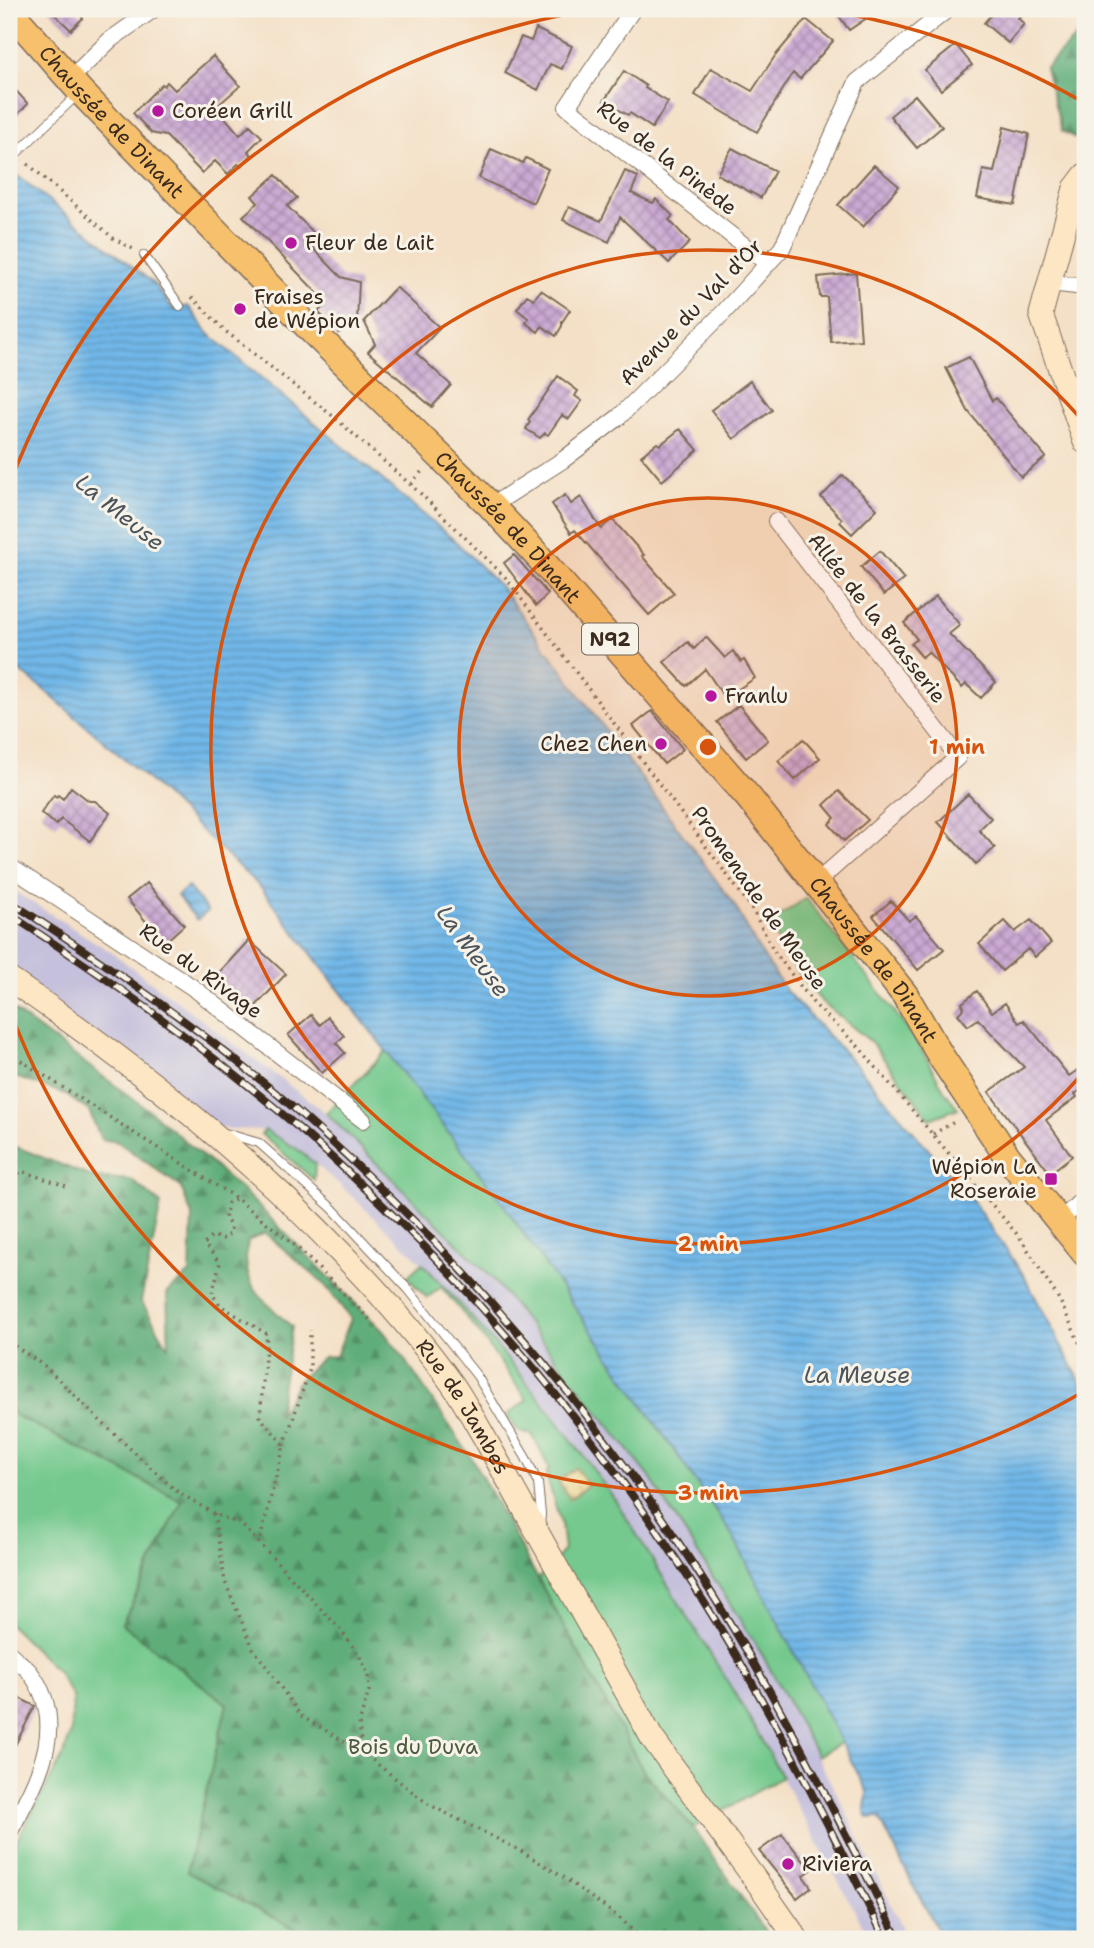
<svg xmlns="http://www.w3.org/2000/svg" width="1094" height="1948" font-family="'Shantell Sans',sans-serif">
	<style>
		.railway { fill: #c5c0db }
		.green { fill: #74c98e; stroke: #587a56; stroke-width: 2 }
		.forest { fill: url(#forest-firs); stroke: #4d6c4c; stroke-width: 2; fill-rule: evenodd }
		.sand { fill: url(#sand-dots); stroke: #94825e; stroke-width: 2 }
		.water { fill: url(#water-rules); stroke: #567083; stroke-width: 2 }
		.building { fill: url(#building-cross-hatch) }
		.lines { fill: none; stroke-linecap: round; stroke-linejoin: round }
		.service-casing { stroke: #7c6a59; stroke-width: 10 }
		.minor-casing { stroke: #7c6a59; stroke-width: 18 }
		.secondary-casing { stroke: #7c6a59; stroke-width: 25 }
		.primary-casing { stroke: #7c6a59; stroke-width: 29 }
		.path { stroke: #7c6a59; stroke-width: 3.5; stroke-dasharray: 2 5; stroke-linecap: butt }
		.service { stroke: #fff; stroke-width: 8 }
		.minor { stroke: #fff; stroke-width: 16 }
		.secondary { stroke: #fce6c4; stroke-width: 23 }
		.primary { stroke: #f7c06c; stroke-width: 26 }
		.rail-casing { stroke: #3b2a1e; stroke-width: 8 }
		.rail { stroke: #f7f3e8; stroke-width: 5; stroke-dasharray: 16; stroke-linecap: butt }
		.ring { fill: none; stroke: #d7540e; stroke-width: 3.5 }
		.poi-dot { fill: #b5179e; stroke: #f7f3e8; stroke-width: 2.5 }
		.labels { text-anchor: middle; stroke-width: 6; stroke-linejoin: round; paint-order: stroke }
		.shield { fill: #f7f3e8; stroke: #73665b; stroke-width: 2 }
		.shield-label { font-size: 19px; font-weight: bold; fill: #3b2a1e }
		.poi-label { font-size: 21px; fill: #3b2a1e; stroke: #f7f3e8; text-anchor: start }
		.street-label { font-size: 21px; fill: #3b2a1e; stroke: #f7f3e8 }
		.park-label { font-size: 21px; fill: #4c5a40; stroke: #f7f3e8 }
		.water-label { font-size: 23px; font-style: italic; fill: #4b545b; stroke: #f7f3e8 }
		.centre { fill: #d7540e; stroke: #f7f3e8; stroke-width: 3.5 }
		.ring-label { font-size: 21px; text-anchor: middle; font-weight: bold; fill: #d7540e; stroke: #f7f3e8; stroke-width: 6; stroke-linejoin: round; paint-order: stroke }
	</style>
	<defs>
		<pattern id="forest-firs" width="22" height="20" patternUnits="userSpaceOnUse" patternTransform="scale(1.75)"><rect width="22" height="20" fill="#5fad79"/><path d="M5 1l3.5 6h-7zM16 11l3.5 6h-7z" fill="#508d63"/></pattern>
		<pattern id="sand-dots" width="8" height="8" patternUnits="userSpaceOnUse" patternTransform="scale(1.75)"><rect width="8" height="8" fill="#eeda9e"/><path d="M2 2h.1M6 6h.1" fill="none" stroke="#cdbb88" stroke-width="1.8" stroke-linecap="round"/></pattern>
		<pattern id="water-rules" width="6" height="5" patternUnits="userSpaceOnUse" patternTransform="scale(1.75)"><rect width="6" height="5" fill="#71b7e8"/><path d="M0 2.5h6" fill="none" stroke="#5e95bb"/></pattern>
		<pattern id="building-cross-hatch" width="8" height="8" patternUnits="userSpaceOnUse" patternTransform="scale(1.75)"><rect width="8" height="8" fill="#cba9d3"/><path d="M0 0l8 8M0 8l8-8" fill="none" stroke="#a68aab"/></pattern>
	</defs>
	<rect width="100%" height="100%" fill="#f7f3e8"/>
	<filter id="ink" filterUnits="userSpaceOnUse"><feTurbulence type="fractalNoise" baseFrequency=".0143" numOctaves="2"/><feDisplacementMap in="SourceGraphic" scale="14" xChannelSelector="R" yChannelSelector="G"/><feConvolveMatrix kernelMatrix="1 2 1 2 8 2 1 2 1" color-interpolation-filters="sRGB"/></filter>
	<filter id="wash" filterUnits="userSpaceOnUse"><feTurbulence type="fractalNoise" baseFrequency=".00686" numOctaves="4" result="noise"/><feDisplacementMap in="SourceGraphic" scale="28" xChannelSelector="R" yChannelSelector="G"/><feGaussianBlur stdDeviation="1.57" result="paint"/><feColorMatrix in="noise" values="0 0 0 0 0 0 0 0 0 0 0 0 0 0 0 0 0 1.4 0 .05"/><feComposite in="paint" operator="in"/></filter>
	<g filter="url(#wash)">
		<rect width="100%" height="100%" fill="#f4e0c6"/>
		<path class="railway" d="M9,888L111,952L326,1113L492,1277L649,1476L763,1656L839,1798L908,1939H870L742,1705L619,1506L597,1474L522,1376L422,1263L339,1184L297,1149L265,1130L207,1128L9,979Z"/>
		<path class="green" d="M806,898L895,1012L923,1052L945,1092L958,1108L930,1119L870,1041L823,1003L802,978L778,942L771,922Z
			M386,1051L504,1205L730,1531L843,1742L817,1756L763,1656L649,1476L492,1278L326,1113Z
			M265,1130L297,1149L315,1164L314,1180L261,1134Z
			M422,1263C494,1339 560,1420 619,1506L742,1705L782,1777L693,1828L644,1772L538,1579L564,1550L561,1524L546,1474L549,1468L532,1434L518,1431L507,1415L527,1400L478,1331L441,1287L427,1298L407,1277Z
			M9,1412L182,1501L122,1624L227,1704L188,1872L315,1939H9V1854L64,1754L71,1732L73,1697L57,1671L9,1624Z"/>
		<path class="forest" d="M1085,28V143L1062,131L1045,68Z
			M9,1007L151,1112L242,1190L383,1331L401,1354L472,1459L644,1772L693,1828L771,1939H315L187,1872L227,1704L122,1624L182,1501L9,1412V1144L92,1177L131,1180L161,1204L141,1301L169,1348L167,1293L190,1273L192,1216L181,1187L118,1142L101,1139L89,1111L63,1093L9,1075ZM265,1233L324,1284L351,1319L336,1356L323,1357L299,1380L278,1416L292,1327C263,1299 239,1286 248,1241Z"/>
		<path class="sand" d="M576,1468L588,1485L570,1499L558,1481Z"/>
		<path class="water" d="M9,169L153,283L174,310L188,306L209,334L454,540L500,586L735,906L758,948L787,992L856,1065L971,1199L1023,1274L1085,1390V1939H943L914,1887L879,1817L868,1818C861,1807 868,1802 867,1791L730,1531L504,1205L261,888L153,784L42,688L9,663Z
			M188,887L208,911L197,920L177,896Z"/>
		<g id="blocks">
			<path class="building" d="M49,9H75L83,18L71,30Z
				M834,9H880L849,30Z
				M996,9H1026L1018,18L1024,24L1008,43L984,23Z
				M806,19L833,41L800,79L793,73L757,132L695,95L711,68L752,91L775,56Z
				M536,29L572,46L562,69L550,64L538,90L505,73L521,37L531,41Z
				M956,45L972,65L941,90L925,70Z
				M213,56L240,86L216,107L240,135L250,125L262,137L248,151L252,155L241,166L238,164L228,174L215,161L202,173L166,136L151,133L133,113L162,84L164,86L167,82L175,90Z
				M624,71L646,86L645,88L668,102L652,128L630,113L628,115L604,101Z
				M9,83L28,104L9,123Z
				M915,95L942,127L917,148L890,116Z
				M1004,127L1029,134L1015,205L977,198L983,170L994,172Z
				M732,148L775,171L761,198L717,174Z
				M491,149L523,163L526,158L548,169L533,203L479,178Z
				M874,165L899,186L863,227L838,205Z
				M625,171L638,177L631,193L653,203L656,199L673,216L669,220L690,242L669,263L620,217L609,242L563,220L569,207L601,221Z
				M276,175L297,198L287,206L314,233L306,241L341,277L359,282L357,322L339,333L318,312L327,303L243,216L258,203L252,196Z
				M856,273L861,340L831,342L827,297H820L818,277Z
				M396,287L440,328L416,353L451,385L432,407L368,352L375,344L364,321Z
				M541,290L570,310L562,322V326L556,336L542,326L538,332L526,323L528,318L517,309L527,295L534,299Z
				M969,357L992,401L996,398L1046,457L1021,477L968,411L946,368Z
				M558,376L578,391L575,396L582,401L569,419L562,415L548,435L545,433L540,438L526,429L530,422L528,420Z
				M750,381L772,410L734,439L711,410Z
				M680,429L698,450L662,481L641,456L657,443L660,445Z
				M843,475L877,509L852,534L840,522L842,519L821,497Z
				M565,495L571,504L581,497L601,529L612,519L644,555L642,556L674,593L649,615L575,530L571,533L552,504Z
				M880,551L904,579L884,595L861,567Z
				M514,555L548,594L536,606L504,563Z
				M936,596L960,625L949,634L996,682L981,698L966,684L962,688L928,652L922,657L911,644L917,639L904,623Z
				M706,637L725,658L733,651L741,662L744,660L755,678L725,698L705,669L686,686L664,662L688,642L694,649Z
				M739,705L768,740L746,758L717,722Z
				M652,711L683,749L664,764L633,726Z
				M803,739L820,758L795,780L778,761Z
				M71,787L89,801H95L110,813L90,841L61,819L56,825L41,813L54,795L56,797L58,795L63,799Z
				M839,791L868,820L844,841L829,824L835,818L824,805Z
				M968,794L991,818L979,830L995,848L976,864L938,822Z
				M147,883L184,925L164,943L127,899Z
				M891,901L909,921L916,916L944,949L918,970L873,916Z
				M1031,920L1051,943L1035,957L1028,949L1002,971L979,944L1005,921L1015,932Z
				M249,940L286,974L251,1011L215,977Z
				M977,991L992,1012L1005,1003L1019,1023L1024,1020L1069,1076L1085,1065V1087L1075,1094L1077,1097L1046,1120L1072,1156L1050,1173L989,1092L1024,1067L978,1019L968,1026L958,1014L964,1008L962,1003Z
				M311,1015L320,1025L328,1017L344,1036L336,1043L345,1053L322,1073L288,1035Z
				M9,1693L35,1706L9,1757Z
				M782,1834L811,1870L803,1876L811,1887L797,1898L759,1851Z"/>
		</g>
	</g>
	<g filter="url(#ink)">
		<use href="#blocks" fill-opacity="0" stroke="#7c6a59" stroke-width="2"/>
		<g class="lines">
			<defs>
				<path id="service" d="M16,154L77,95
					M144,255L180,306
					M225,1133L259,1143L332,1208L408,1289L477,1376L526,1458L538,1483L541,1514L540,1526"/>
				<path id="minor" d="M633,9L567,107L768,264
					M70,79L110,40L154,9
					M1050,283L1085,287
					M491,506L563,460L619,417L723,313L782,248L857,82L948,9
					M776,521L958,757L817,882
					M9,866L195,989L363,1120
					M1060,1221L1085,1197
					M9,1653C15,1659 23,1665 29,1671C71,1725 36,1782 9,1833"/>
				<g id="secondary">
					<path d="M1085,175L1075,188L1041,314L1085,442"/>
					<path id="s1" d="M9,979C127,1059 240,1148 340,1252C381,1294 419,1337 453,1385C464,1401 473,1418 483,1435L652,1738L760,1886L797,1939"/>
				</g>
				<g id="primary">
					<path id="s2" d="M9,10L80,91L313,332L491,506L536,554L749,798L905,995L940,1055L1007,1156L1085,1253"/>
				</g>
			</defs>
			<use href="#service" class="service-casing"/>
			<use href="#minor" class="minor-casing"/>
			<use href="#secondary" class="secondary-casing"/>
			<use href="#primary" class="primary-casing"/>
			<path class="path" d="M28,164L113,238L133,249
				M192,297L224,330L334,417L421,494L505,577L751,907L774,951L814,1004L858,1046L1021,1239L1060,1301L1085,1355
				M411,484L422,471
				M9,1053L236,1198L298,1248L372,1322
				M933,1134L956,1121
				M9,1184L21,1171L69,1187
				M235,1199L228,1203L225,1218L230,1225L231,1232L224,1239L212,1236L204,1244L220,1263L212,1294L221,1306L267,1334L260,1417L284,1445L259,1544
				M9,1342L46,1367L95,1416L175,1490L214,1514L241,1524L339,1628L359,1655L368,1674L369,1691L359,1723L362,1752L428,1804L521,1851L563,1877L621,1919L642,1939
				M284,1445L310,1369V1330
				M214,1514L225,1582L253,1648L301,1716L362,1752"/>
			<use href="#service" class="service"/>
			<use href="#minor" class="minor"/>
			<use href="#secondary" class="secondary"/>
			<use href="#primary" class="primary"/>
			<defs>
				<path id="rail" d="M9,901C95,956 179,1014 259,1079C315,1124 367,1174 418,1225C521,1329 614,1443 694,1566C772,1685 835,1812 898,1939
					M9,914C130,992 248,1078 353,1177C479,1294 590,1427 684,1571C761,1688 823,1814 885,1939"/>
			</defs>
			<use href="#rail" class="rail-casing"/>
			<use href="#rail" class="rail"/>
		</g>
	</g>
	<circle cx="708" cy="747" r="249" fill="#d7540e" fill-opacity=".12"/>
	<g class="ring">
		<circle cx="708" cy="747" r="249"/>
		<path d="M1083 1073A497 497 0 1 1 1083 421"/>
		<path d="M1081 1393A746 746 0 0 1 9 1008M9 486A746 746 0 0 1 598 9M818 9A746 746 0 0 1 1081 101"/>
	</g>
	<g class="poi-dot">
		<circle cx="158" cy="111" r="7"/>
		<circle cx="291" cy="243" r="7"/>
		<circle cx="240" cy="309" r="7"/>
		<circle cx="711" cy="696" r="7"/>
		<circle cx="661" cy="744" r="7"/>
		<rect x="1044" y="1172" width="14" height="14" rx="3.5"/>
		<circle cx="788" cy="1864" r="7"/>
	</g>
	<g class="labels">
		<rect class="shield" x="582" y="623.5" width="56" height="31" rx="5"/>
		<g class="shield-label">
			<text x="610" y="646">N92</text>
		</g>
		<g class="poi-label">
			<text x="172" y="118">Coréen Grill</text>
			<text x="305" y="250">Fleur de Lait</text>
			<text x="254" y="304">Fraises<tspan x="254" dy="24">de Wépion</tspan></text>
			<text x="725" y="703">Franlu</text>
			<text x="647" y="751" text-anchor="end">Chez Chen</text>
			<text x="1037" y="1174" text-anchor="end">Wépion La<tspan x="1037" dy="24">Roseraie</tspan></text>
			<text x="802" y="1871">Riviera</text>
		</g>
		<g class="street-label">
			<text dy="7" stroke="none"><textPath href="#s2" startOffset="152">Chaussée de Dinant</textPath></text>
			<text transform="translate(667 158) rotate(38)" y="7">Rue de la Pinède</text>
			<text transform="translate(691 312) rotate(-46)" y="7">Avenue du Val d'Or</text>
			<text dy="7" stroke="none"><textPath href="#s2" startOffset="719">Chaussée de Dinant</textPath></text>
			<text transform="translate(877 618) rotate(52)" y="7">Allée de la Brasserie</text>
			<text transform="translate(759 898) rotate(55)" y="7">Promenade de Meuse</text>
			<text dy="7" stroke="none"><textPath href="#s2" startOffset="1286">Chaussée de Dinant</textPath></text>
			<text transform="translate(201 971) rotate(36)" y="7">Rue du Rivage</text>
			<text dy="7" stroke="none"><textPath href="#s1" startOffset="628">Rue de Jambes</textPath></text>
		</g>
		<g class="park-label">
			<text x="413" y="1754">Bois du Duva</text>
		</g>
		<g class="water-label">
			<text transform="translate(120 512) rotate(39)" y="8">La Meuse</text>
			<text transform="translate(473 951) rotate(54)" y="8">La Meuse</text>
			<text x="857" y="1383">La Meuse</text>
		</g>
	</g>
	<circle cx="708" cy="747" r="10" class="centre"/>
	<g class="ring-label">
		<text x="957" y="754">1 min</text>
		<text x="708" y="1251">2 min</text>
		<text x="708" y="1500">3 min</text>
	</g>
	<rect width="1094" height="1948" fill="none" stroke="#f7f3e8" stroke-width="35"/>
</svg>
